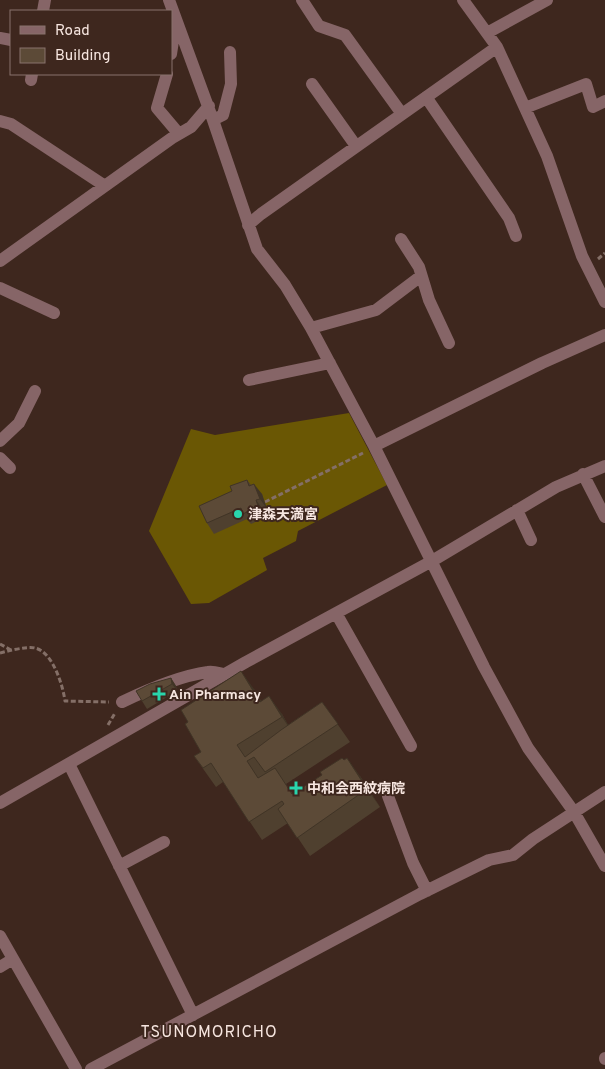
<svg xmlns="http://www.w3.org/2000/svg" width="605" height="1069" font-family="Overpass,'Noto Sans JP',sans-serif">
	<style>
		.forest { fill: #6a5704 }
		.lines { fill: none; stroke-linecap: round; stroke-linejoin: round }
		.path { stroke: #846f67; stroke-width: 3; stroke-dasharray: 5 2.5; stroke-linecap: butt }
		.minor { stroke: #866567; stroke-width: 12 }
		.wall { fill: #4f402f }
		.shaded-wall { fill: #403426 }
		.building { fill: #5c4a37; stroke: #403426 }
		.poi-dot { fill: #29d5ac; stroke: #3e271e; stroke-width: 2 }
		.labels { text-anchor: middle; stroke-width: 4; stroke-linejoin: round; paint-order: stroke }
		.poi-label { font-size: 14px; font-weight: bold; fill: #f7e6e0; stroke: #3e271e; text-anchor: start }
		.quarter-label { font-size: 16px; letter-spacing: 1px; fill: #f7e6e0; stroke: #3e271e }
	</style>
	<rect width="100%" height="100%" fill="#3e271e"/>
	<path class="forest" d="M349,413L387,485L298,531L296,541L263,558L267,570L209,603L191,604L149,531L191,429L215,435Z"/>
	<g class="lines">
		<path class="path" d="M598,259L605,253
			M265,502L363,453
			M0,644L11,650
			M0,653C8,651 27,646 35,648C53,652 63,686 65,701L109,702
			M108,725L115,713"/>
		<path class="minor" d="M169,0L213,120L257,249L285,285L311,328L374,446L484,667L528,748L574,812L605,866
			M302,0L319,26L345,35L402,114
			M463,0L497,47L547,156L582,256L605,302
			M43,11L45,0
			M487,33L547,0
			M0,38L11,40
			M171,54L176,21
			M167,74L157,108L179,134
			M31,80L32,74
			M312,84L356,146
			M426,97L509,218L516,236
			M525,108L586,84L593,107L605,101
			M213,120L223,115L231,84L230,52
			M0,121L11,124L105,186
			M248,225L261,214L497,47
			M401,239L419,267L429,300L449,343
			M0,261L172,138L191,127L209,106
			M0,288L54,313
			M311,328L376,310L421,276
			M249,380L330,363
			M0,441L19,423L35,391
			M374,446L542,363L605,335
			M0,458L10,468
			M583,474L605,517
			M517,510L531,540
			M336,613L411,746
			M122,702C149,689 179,676 208,672C213,671 219,673 224,674
			M69,764L193,1015
			M388,796L413,863L427,891
			M0,803L246,662L432,561L556,487L605,466
			M119,866L164,842
			M0,936L76,1069
			M0,967L13,959
			M605,1058V1059
			M91,1069L420,894L489,860L513,855L533,839L605,792"/>
	</g>
	<path class="wall" d="M247,480L251,485L262,494L267,509L264,511L266,517L251,524L247,519L214,534L207,523L232,491Z
		M171,678L176,686L177,691L147,709L142,701Z
		M254,689L261,701L282,714L288,725L322,702L350,742L286,784L293,794L360,776L380,807L310,856L288,823L262,840L223,782L216,787L194,756L201,752L188,722Z"/>
	<path class="shaded-wall" d="M254,484L262,494L267,509L260,499Z
		M256,500L264,511L266,517L258,506Z
		M241,671L254,689L273,720L260,702Z
		M171,678L176,686L177,691L172,684Z
		M269,696L282,714L294,735L282,717Z
		M347,758L360,776L380,807L367,789Z"/>
	<path class="building" d="M247,480L249,486L254,484L260,499L256,500L258,506L243,514L241,508L207,523L199,506L232,491L230,486Z
		M241,671L260,702L269,696L282,717L237,745L245,757L281,730L322,702L338,724L265,772L254,757L247,761L258,778L275,768L292,794L322,775L320,772L342,758L344,760L347,758L367,789L297,838L278,809L284,804L282,801L249,822L211,763L203,768L194,756L201,752L185,724L188,722L181,710Z
		M171,678L172,684L142,701L136,691L150,684Z"/>
	<g class="poi-dot">
		<circle cx="238" cy="514" r="5"/>
		<path d="M156.5 686.5h5v5h5v5h-5v5h-5v-5h-5v-5h5z"/>
		<path d="M293.5 780.5h5v5h5v5h-5v5h-5v-5h-5v-5h5z"/>
	</g>
	<g class="labels">
		<g class="poi-label">
			<text x="248" y="519">津森天満宮</text>
			<text x="169" y="699">Ain Pharmacy</text>
			<text x="307" y="793">中和会西紋病院</text>
		</g>
		<g class="quarter-label">
			<text x="209" y="1037">TSUNOMORICHO</text>
		</g>
	</g>
	<rect x="10" y="10" width="162" height="65" fill="#3e271e" stroke="#88736c"/>
	<rect x="20" y="26" width="25" height="8" fill="#866567" stroke="#88736c"/>
	<text x="55" y="35" font-size="15" fill="#f7e6e0">Road</text>
	<rect x="20" y="48" width="25" height="15" fill="#5c4a37" stroke="#88736c"/>
	<text x="55" y="60" font-size="15" fill="#f7e6e0">Building</text>
</svg>
